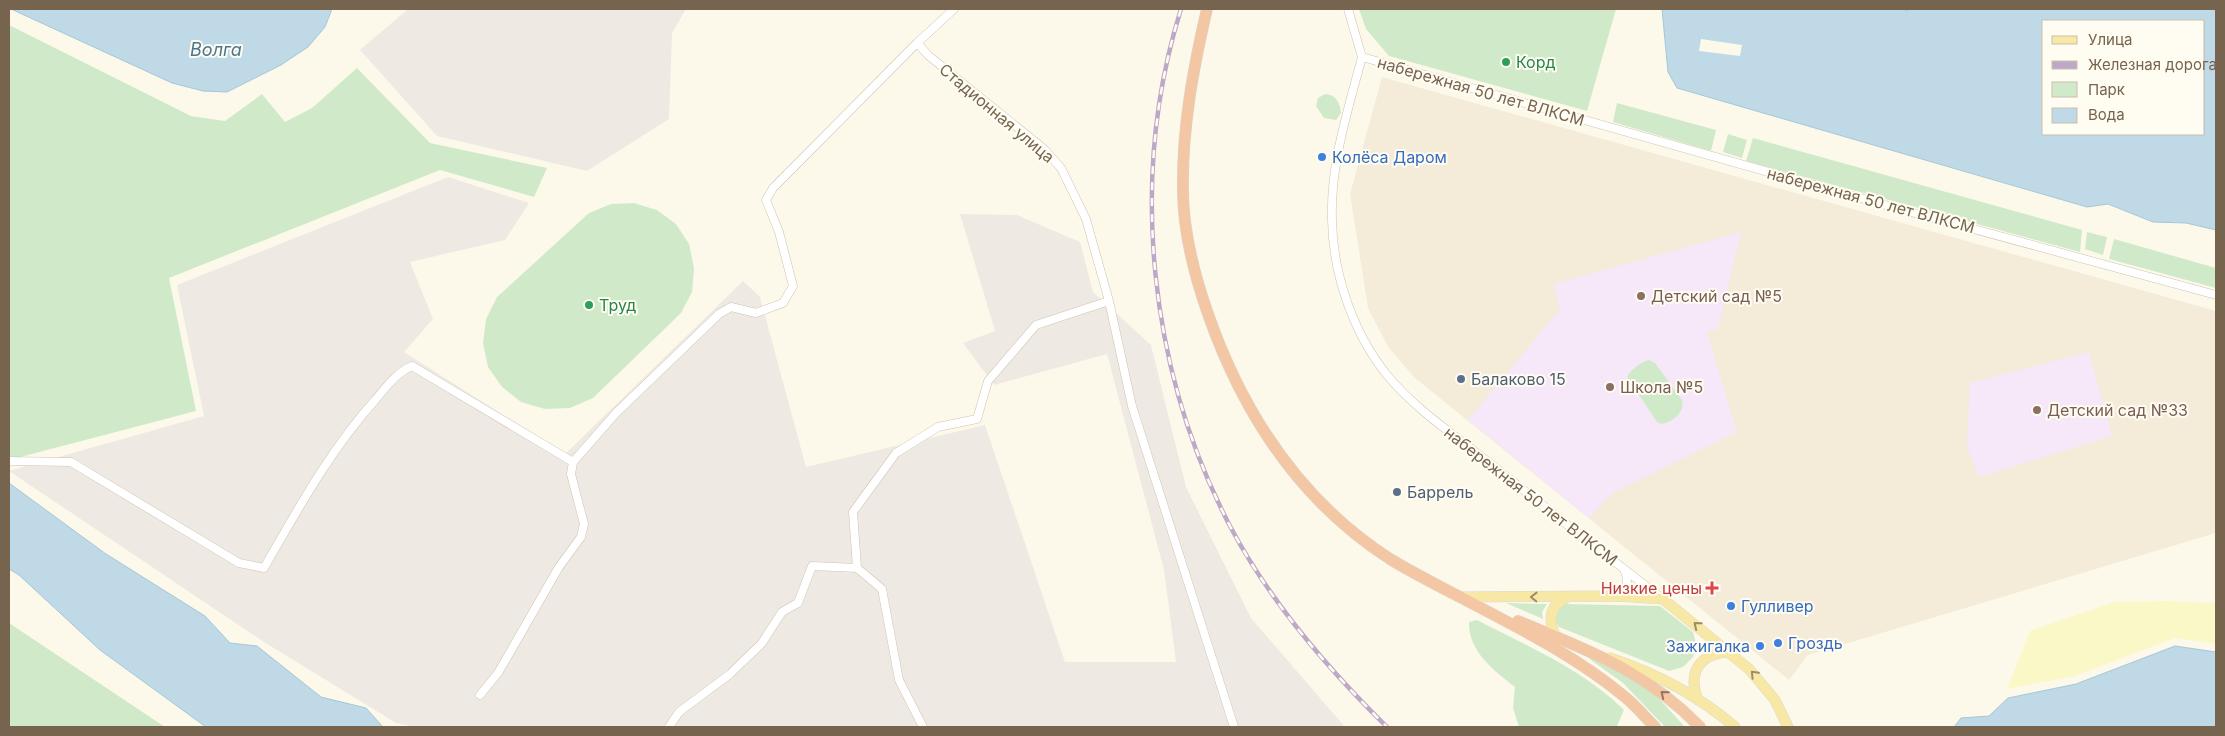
<svg xmlns="http://www.w3.org/2000/svg" width="2225" height="736" font-family="Inter,sans-serif">
	<style>
		.residential { fill: #f4ecd9 }
		.industrial { fill: #eeeae3 }
		.education { fill: #f6e7f9 }
		.green { fill: #d0eac9 }
		.sand { fill: #faf8c7 }
		.water { fill: #bfd9e6; stroke: #a5c7d8; fill-rule: evenodd }
		.pier { fill: #fcf9eb }
		.lines { fill: none; stroke-linecap: round; stroke-linejoin: round }
		.minor-casing { stroke: #cfc3b0; stroke-width: 9 }
		.major-casing { stroke: #dcd7d1; stroke-width: 11 }
		.highway-casing { stroke: #dcd7d1; stroke-width: 12 }
		.minor { stroke: #fff; stroke-width: 8 }
		.major { stroke: #f8e8a6; stroke-width: 10 }
		.highway { stroke: #f4c7a4; stroke-width: 11 }
		.rail-casing { stroke: #bea8c7; stroke-width: 4.5 }
		.rail { stroke: #fffcf2; stroke-width: 2.5; stroke-dasharray: 8; stroke-linecap: butt }
		.oneway { stroke: #9e8c68 }
		.oneway2 { stroke: #90785f }
		.leisure-dot { fill: #2e9e5b; stroke: #fffcf2; stroke-width: 2 }
		.shop-dot { fill: #3f7fe0; stroke: #fffcf2; stroke-width: 2 }
		.education-dot { fill: #8d6e63; stroke: #fffcf2; stroke-width: 2 }
		.service-dot { fill: #5c6f8a; stroke: #fffcf2; stroke-width: 2 }
		.health-dot { fill: #e0444e; stroke: #fffcf2; stroke-width: 2 }
		.labels { text-anchor: middle; stroke-width: 4; stroke-linejoin: round; paint-order: stroke }
		.leisure-label { font-size: 16px; fill: #27864d; stroke: #fffcf2; text-anchor: start }
		.street-label { font-size: 16px; fill: #77644e; stroke: #fffcf2 }
		.shop-label { font-size: 16px; fill: #366cbe; stroke: #fffcf2; text-anchor: start }
		.education-label { font-size: 16px; fill: #785e54; stroke: #fffcf2; text-anchor: start }
		.service-label { font-size: 16px; fill: #4e5e75; stroke: #fffcf2; text-anchor: start }
		.health-label { font-size: 16px; fill: #be3a42; stroke: #fffcf2; text-anchor: end }
		.water-label { font-size: 18px; font-style: italic; fill: #4b7891; stroke: #fffcf2 }
	</style>
	<rect width="100%" height="100%" fill="#fcf9eb"/>
	<path class="residential" d="M1382,77L2216,311V533L1808,655L1789,680L1415,378L1388,347L1368,308L1350,194Z"/>
	<path class="industrial" d="M408,9H686L672,33L669,119L587,171L437,136L360,50Z
		M448,177L529,203L505,240L410,262L433,319L404,352L565,454L743,281L760,297L806,467L985,425L1065,662H1176L1164,570L1107,354L994,385L963,343L995,331L960,214L1017,215L1080,242L1093,292L1151,345L1186,487L1251,618L1345,727H415L396,723L264,642L9,471L204,416L177,285Z"/>
	<path class="education" d="M1741,232L1718,329L1707,332L1737,432L1613,493L1589,518L1468,420L1560,309L1554,284Z
		M2089,352L2112,436L1979,477L1967,447L1970,383Z"/>
	<path class="green" d="M1359,9H1616L1587,111L1389,56L1366,29Z
		M9,25L191,116L225,121L262,94L285,122L312,108L357,68L430,143L547,168L534,197L440,170L169,278L196,411L9,460Z
		M1325,94C1336,94 1340,103 1341,113L1336,120L1324,118L1316,106L1318,98Z
		M1617,103L1716,130L1711,151L1613,122Z
		M1728,134L1747,140L1742,158L1723,152Z
		M1753,138L2082,230L2080,252L1746,161Z
		M634,203L657,210L676,224L689,244L694,268L692,292L681,313L593,398L570,408L545,409L521,402L502,387L488,367L483,343L486,319L497,297L589,213L611,204Z
		M2087,232L2107,237L2103,255L2085,249Z
		M2114,239L2216,268V288L2109,259Z
		M1649,360L1655,363L1682,400C1685,412 1674,421 1662,424L1657,422L1627,377C1631,369 1641,362 1649,360Z
		M1506,603L1547,604L1542,612L1543,619Z
		M1565,604L1660,606L1693,632L1696,643L1693,657L1683,667L1669,671L1559,627L1554,619L1558,610Z
		M1477,620C1527,646 1583,669 1624,710L1617,726L1519,727L1513,708L1515,687C1494,671 1468,651 1469,622Z
		M9,623L165,727H9Z
		M1588,658L1613,668L1653,692L1685,727H1665L1623,683Z"/>
	<path class="sand" d="M2166,601L2216,603V644L2175,638L2075,676L2007,689L2030,631L2114,602Z"/>
	<path class="water" d="M11,9H332L325,27L308,47L281,65L227,92L203,91L172,83Z
		M1662,9H1904L1907,11L1908,9H2216V230L2186,223L2153,222L2108,204L2087,207L1677,88L1668,72ZM2044,21H2204V134H2044Z
		M9,483L106,554L205,616L230,643L257,646L321,697L366,708L383,727H206L100,650L19,575L9,569Z
		M2175,646L2216,652V727H1954L1961,718L1989,716L2008,698L2076,684Z"/>
	<path class="pier" d="M1701,39L1742,45L1740,56L1699,51Z"/>
	<g class="lines">
		<defs>
			<path id="minor" d="M1348,9L1362,57
				M917,43L929,56L1044,149L1061,168L1086,219L1109,301L1132,406L1234,727
				M9,461L71,462L239,563L264,568C298,509 330,450 376,399C387,386 396,373 412,366L573,462
				M857,568L882,589L899,680L923,727
				M1617,596C1628,589 1629,581 1624,569
				M1663,599C1604,554 1546,508 1487,461C1453,434 1415,409 1387,375C1353,333 1333,274 1332,220C1330,165 1348,110 1362,57L1878,203L2216,295
				M480,695L498,673L559,567L581,537L584,524L571,474L573,462L616,413L719,314L731,307L756,313L783,303L793,286L779,232L766,200L773,188L917,43L954,9
				M669,727L679,712L730,674L762,643L782,612L798,603L812,566L857,568L853,512L896,453L938,427L977,419L988,381L1036,325L1109,301"/>
			<path id="major" d="M1460,597L1617,596L1663,599L1749,669L1775,700L1788,727
				M1558,642C1549,625 1546,607 1566,598
				M1610,658C1655,673 1699,696 1735,727
				M1698,700C1687,672 1700,653 1730,652"/>
			<path id="highway" d="M1207,9C1193,69 1182,129 1183,190C1183,233 1194,274 1208,314C1243,414 1300,501 1390,559C1413,573 1437,585 1460,597C1517,627 1576,656 1625,697C1636,706 1645,717 1655,727
				M1518,621C1589,651 1645,670 1700,727"/>
		</defs>
		<use href="#minor" class="minor-casing"/>
		<use href="#major" class="major-casing"/>
		<use href="#highway" class="highway-casing"/>
		<use href="#minor" class="minor"/>
		<use href="#major" class="major"/>
		<use href="#highway" class="highway"/>
		<defs>
			<path id="rail" d="M1181,9C1128,178 1149,372 1231,528C1271,603 1327,668 1387,727"/>
		</defs>
		<use href="#rail" class="rail-casing"/>
		<use href="#rail" class="rail"/>
	</g>
	<defs><path id="oneway-chevron" d="M-2-3.5L2.5 0L-2 3.5" fill="none" stroke-width="1.6" stroke-linecap="round" stroke-linejoin="round" transform="scale(1.25)"/></defs>
	<g class="oneway">
		<use href="#oneway-chevron" transform="translate(1534 597) rotate(-179)"/>
		<use href="#oneway-chevron" transform="translate(1697 625) rotate(-141)"/>
		<use href="#oneway-chevron" transform="translate(1754 674) rotate(-134)"/>
	</g>
	<use class="oneway2" href="#oneway-chevron" transform="translate(1664 694) rotate(-141)"/>
	<g class="leisure-dot">
		<circle cx="1506" cy="62" r="5"/>
		<circle cx="589" cy="305" r="5"/>
	</g>
	<g class="shop-dot">
		<circle cx="1322" cy="157" r="5"/>
		<circle cx="1731" cy="606" r="5"/>
		<circle cx="1778" cy="643" r="5"/>
		<circle cx="1760" cy="646" r="5"/>
	</g>
	<g class="education-dot">
		<circle cx="1641" cy="296" r="5"/>
		<circle cx="1610" cy="387" r="5"/>
		<circle cx="2037" cy="410" r="5"/>
	</g>
	<g class="service-dot">
		<circle cx="1461" cy="379" r="5"/>
		<circle cx="1397" cy="492" r="5"/>
	</g>
	<path class="health-dot" d="M1709.5 580.5h5v5h5v5h-5v5h-5v-5h-5v-5h5z"/>
	<g class="labels">
		<g class="leisure-label">
			<text x="1516" y="68">Корд</text>
			<text x="599" y="311">Труд</text>
		</g>
		<g class="street-label">
			<text transform="translate(1481 91) rotate(16)" y="6">набережная 50 лет ВЛКСМ</text>
			<text transform="translate(997 113) rotate(40)" y="6">Стадионная улица</text>
			<text transform="translate(1871 200) rotate(15)" y="6">набережная 50 лет ВЛКСМ</text>
			<text transform="translate(1531 496) rotate(38)" y="6">набережная 50 лет ВЛКСМ</text>
		</g>
		<g class="shop-label">
			<text x="1332" y="163">Колёса Даром</text>
			<text x="1741" y="612">Гулливер</text>
			<text x="1788" y="649">Гроздь</text>
			<text x="1750" y="652" text-anchor="end">Зажигалка</text>
		</g>
		<g class="education-label">
			<text x="1651" y="302">Детский сад №5</text>
			<text x="1620" y="393">Школа №5</text>
			<text x="2047" y="416">Детский сад №33</text>
		</g>
		<g class="service-label">
			<text x="1471" y="385">Балаково 15</text>
			<text x="1407" y="498">Баррель</text>
		</g>
		<g class="health-label">
			<text x="1702" y="594">Низкие цены</text>
		</g>
		<g class="water-label">
			<text x="216" y="56">Волга</text>
		</g>
	</g>
	<rect width="2225" height="736" fill="none" stroke="#77644e" stroke-width="20"/>
	<rect x="2042" y="20" width="162" height="115" fill="#fffcf2" stroke="#c9bfb0"/>
	<rect x="2052" y="36" width="25" height="8" fill="#f8e8a6" stroke="#c9bfb0"/>
	<text x="2088" y="45" font-size="15" fill="#77644e">Улица</text>
	<rect x="2052" y="61" width="25" height="8" fill="#bea8c7" stroke="#c9bfb0"/>
	<text x="2088" y="70" font-size="15" fill="#77644e">Железная дорога</text>
	<rect x="2052" y="82" width="25" height="15" fill="#d0eac9" stroke="#c9bfb0"/>
	<text x="2088" y="95" font-size="15" fill="#77644e">Парк</text>
	<rect x="2052" y="108" width="25" height="15" fill="#bfd9e6" stroke="#c9bfb0"/>
	<text x="2088" y="120" font-size="15" fill="#77644e">Вода</text>
</svg>
